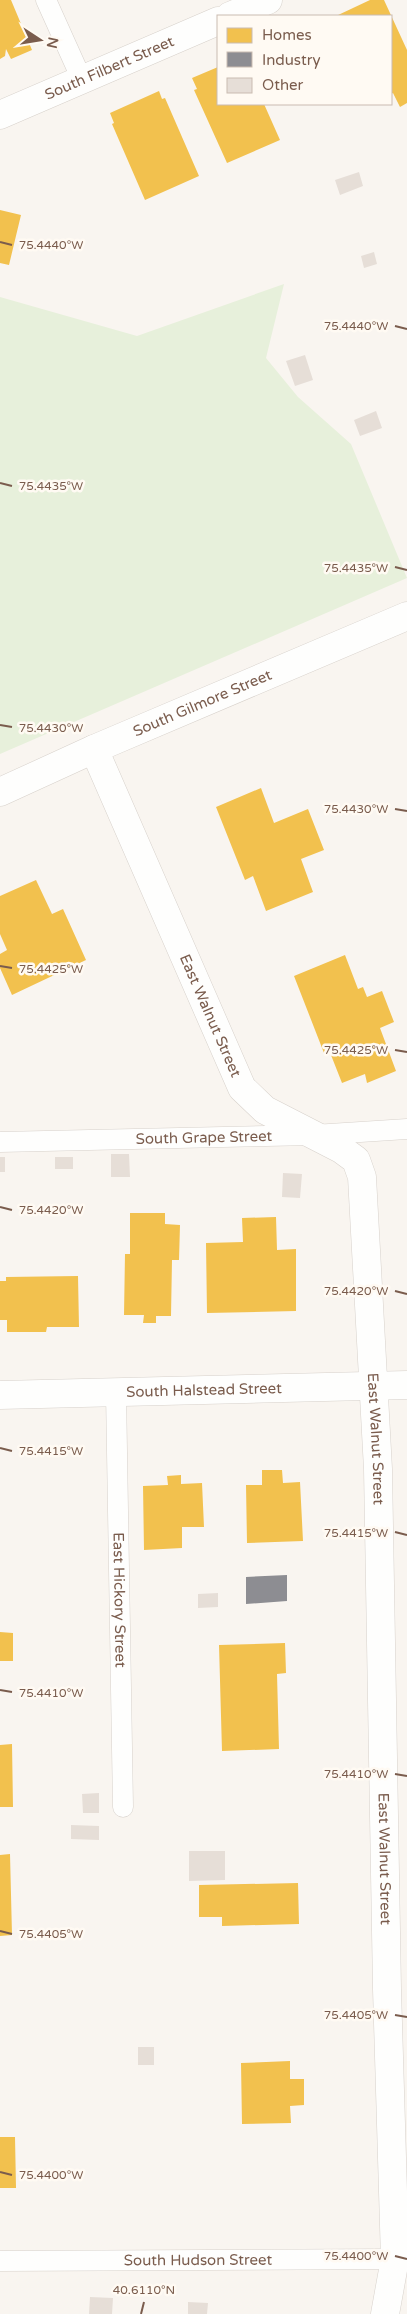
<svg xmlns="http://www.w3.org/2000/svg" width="407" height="2314" font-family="'Varela Round',sans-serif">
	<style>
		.green { fill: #e7f0db }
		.homes { fill: #f2c14e }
		.industry { fill: #8d8d92 }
		.building { fill: #e6ded7 }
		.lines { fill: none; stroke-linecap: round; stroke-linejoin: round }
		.lane-casing { stroke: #d7d1cb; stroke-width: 21 }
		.street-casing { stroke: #d7d1cb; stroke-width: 29 }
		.lane { stroke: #fefefd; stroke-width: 20 }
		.street { stroke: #fefefd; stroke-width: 28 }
		.ticks { fill: none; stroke: #7a5c4d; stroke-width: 2 }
		.labels { text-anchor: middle; stroke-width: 5; stroke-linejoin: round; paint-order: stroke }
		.street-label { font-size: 15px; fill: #7a5c4d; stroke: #fffaf3 }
		.ticks-label { font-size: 12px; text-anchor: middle; fill: #7a5c4d; stroke: #fffaf3; stroke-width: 5; stroke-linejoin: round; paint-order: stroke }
	</style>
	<rect width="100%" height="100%" fill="#f9f5f0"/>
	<path class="green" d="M284,284L266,358L298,397L351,444L407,578L0,754V297L137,336Z"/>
	<path class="homes" d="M0,0H11L32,50L11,59L6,49L5,56L0,59Z
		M370,0H384L407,50V103L400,107L393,93L391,94V16H336Z
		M218,67V104H264L280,140L227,163L194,90L197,89L192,78Z
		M159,91L162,99L165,98L199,176L145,200L112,124L114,123L110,113Z
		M0,210L21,215L9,265L0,263Z
		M261,788L274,823L308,809L324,850L301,859L313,892L266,911L253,876L245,880L216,807Z
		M36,880L52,914L63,909L86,960L12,995L0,968V954L7,950L0,934V896Z
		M345,955L358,989L363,987L367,997L382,991L394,1022L380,1028L396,1071L367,1083L365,1074L342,1083L329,1050L324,1053L294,976Z
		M130,1213H165V1224L180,1225L179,1260H172L171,1316H156V1323H143L144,1315H124L125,1254H130Z
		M276,1217L277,1250L296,1249V1311L207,1313L206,1243L243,1242L242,1218Z
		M78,1276L79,1327H47L46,1332H7V1320H0V1281H6V1277Z
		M262,1470H282L283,1483L300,1482L303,1541L247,1543L246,1485H262Z
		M181,1475V1484L202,1483L204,1527H182V1548L144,1550L143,1486L168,1485L167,1476Z
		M0,1632L13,1633V1661H0Z
		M285,1643L286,1673L277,1674L279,1749L222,1751L219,1645Z
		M12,1744L13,1807H0V1745Z
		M10,1854L12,1935L0,1936V1855Z
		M298,1883L299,1924L222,1926V1917H199V1885Z
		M290,2061V2079H304V2105L290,2106L291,2123L242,2124L241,2063Z
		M0,2137H15L16,2188H0Z"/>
	<path class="industry" d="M287,1575V1601L246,1604V1577Z"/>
	<path class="building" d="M359,172L363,186L340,195L335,180Z
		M374,252L377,264L364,268L361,256Z
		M305,355L313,380L295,386L286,361Z
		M376,411L382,428L360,436L354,420Z
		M111,1154H129L130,1177H111Z
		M0,1157H5V1172H0Z
		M55,1157H73V1169H55Z
		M283,1173L302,1174L300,1198L282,1197Z
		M218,1593V1607L198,1608V1594Z
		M99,1793V1813H83L82,1794Z
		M71,1825L99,1826V1840L71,1839Z
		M189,1851H225V1880L189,1881Z
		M138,2047H154V2065H138Z
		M90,2297L113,2298L112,2314H89Z
		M188,2302L208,2303L207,2314H188Z"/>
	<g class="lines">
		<defs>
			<g id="lane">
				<path d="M46,0L82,80"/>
				<path id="s1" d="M0,1142L314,1135L407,1129"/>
				<path id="s2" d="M116,1392L123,1807"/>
				<path id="s3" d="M0,2261L395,2259"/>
			</g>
			<g id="street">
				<path d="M230,16L268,0"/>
				<path id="s4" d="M0,115L218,21"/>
				<path id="s5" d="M94,749L242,1088L265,1110L341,1149L356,1160L362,1177L378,1469L387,1989L395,2259L385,2314"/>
				<path id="s6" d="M0,792L94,749L407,616"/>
				<path id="s7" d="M0,1395L407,1385"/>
			</g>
		</defs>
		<use href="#lane" class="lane-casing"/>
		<use href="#street" class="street-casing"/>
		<use href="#lane" class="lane"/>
		<use href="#street" class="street"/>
	</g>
	<path class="ticks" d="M0,242L12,245M395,326L407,329M0,483L12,486M395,567L407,570M0,725L12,727M395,809L407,811M0,966L12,968M395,1050L407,1052M0,1207L12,1210M395,1291L407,1294M0,1448L12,1451M395,1532L407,1535M0,1690L12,1692M395,1774L407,1776M0,1931L12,1934M395,2015L407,2017M0,2172L12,2175M395,2256L407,2259M141,2314L144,2302"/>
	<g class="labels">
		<g class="street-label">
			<text dy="5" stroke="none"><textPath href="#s4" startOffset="119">South Filbert Street</textPath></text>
			<text dy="5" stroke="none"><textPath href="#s6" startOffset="221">South Gilmore Street</textPath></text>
			<text dy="5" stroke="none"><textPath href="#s5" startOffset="291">East Walnut Street</textPath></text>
			<text dy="5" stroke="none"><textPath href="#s1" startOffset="204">South Grape Street</textPath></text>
			<text dy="5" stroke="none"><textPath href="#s7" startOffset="204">South Halstead Street</textPath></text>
			<text dy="5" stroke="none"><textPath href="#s5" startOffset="786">East Walnut Street</textPath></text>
			<text dy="5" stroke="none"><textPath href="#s2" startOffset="208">East Hickory Street</textPath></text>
			<text dy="5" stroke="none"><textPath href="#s5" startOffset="1206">East Walnut Street</textPath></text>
			<text dy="5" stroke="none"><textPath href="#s3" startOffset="198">South Hudson Street</textPath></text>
		</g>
	</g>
	<g class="ticks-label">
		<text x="51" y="249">75.4440°W</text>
		<text x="356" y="330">75.4440°W</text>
		<text x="51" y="490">75.4435°W</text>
		<text x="356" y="572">75.4435°W</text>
		<text x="51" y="732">75.4430°W</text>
		<text x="356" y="813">75.4430°W</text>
		<text x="51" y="973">75.4425°W</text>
		<text x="356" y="1054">75.4425°W</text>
		<text x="51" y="1214">75.4420°W</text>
		<text x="356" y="1295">75.4420°W</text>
		<text x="51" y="1455">75.4415°W</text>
		<text x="356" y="1537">75.4415°W</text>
		<text x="51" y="1697">75.4410°W</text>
		<text x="356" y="1778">75.4410°W</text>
		<text x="51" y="1938">75.4405°W</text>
		<text x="356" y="2019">75.4405°W</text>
		<text x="51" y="2179">75.4400°W</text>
		<text x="356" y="2260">75.4400°W</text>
		<text x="144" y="2294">40.6110°N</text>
	</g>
	<rect x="217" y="15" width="175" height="90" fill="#fffaf3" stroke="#cabbb1"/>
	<rect x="227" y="28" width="25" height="15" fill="#f2c14e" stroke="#cabbb1"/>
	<text x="262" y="40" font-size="15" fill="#7a5c4d">Homes</text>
	<rect x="227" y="52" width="25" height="15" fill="#8d8d92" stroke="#cabbb1"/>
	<text x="262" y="65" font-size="15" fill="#7a5c4d">Industry</text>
	<rect x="227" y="78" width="25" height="15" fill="#e6ded7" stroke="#cabbb1"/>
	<text x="262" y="90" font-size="15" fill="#7a5c4d">Other</text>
	<g transform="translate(40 40) rotate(102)" stroke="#fffaf3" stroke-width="4" paint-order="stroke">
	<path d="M0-4L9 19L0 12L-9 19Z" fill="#7a5c4d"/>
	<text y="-8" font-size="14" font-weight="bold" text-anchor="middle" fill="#7a5c4d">N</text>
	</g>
</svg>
